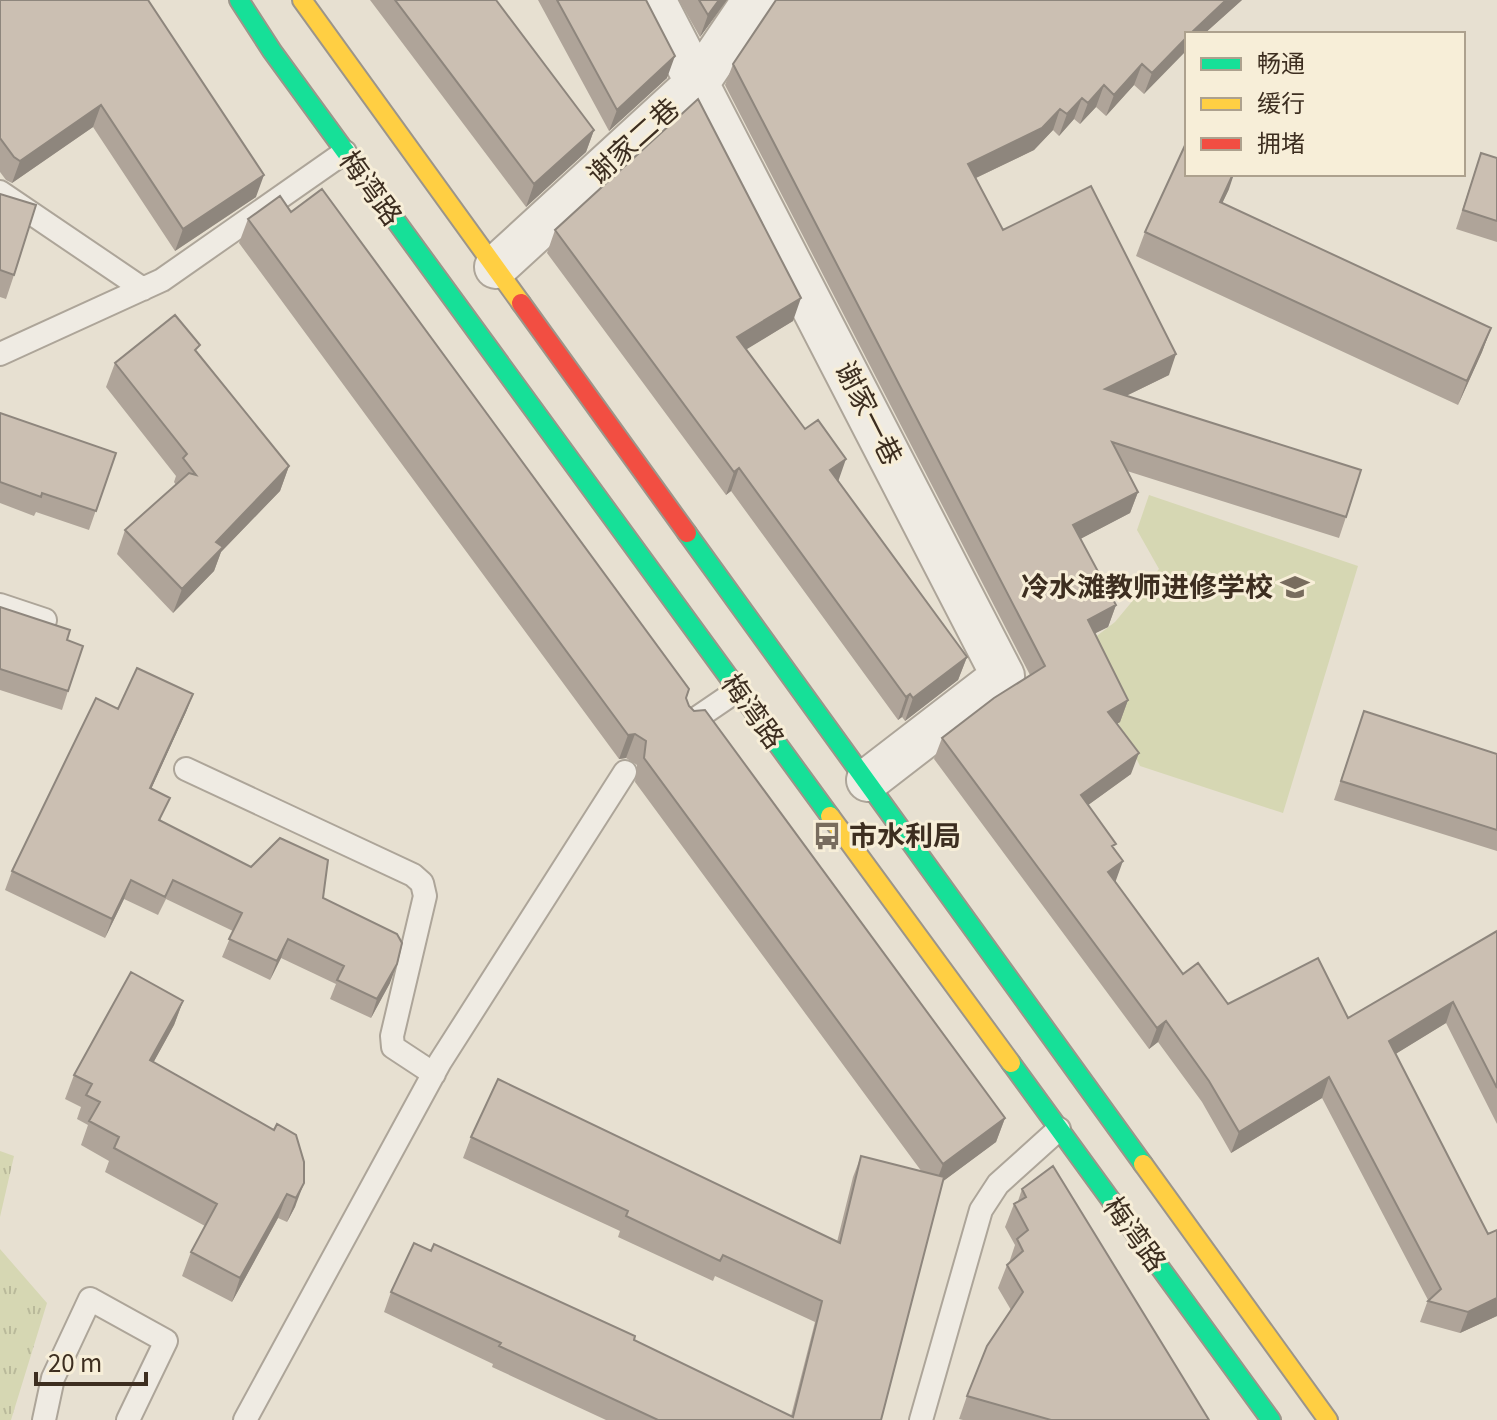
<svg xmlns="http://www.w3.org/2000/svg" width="1497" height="1420" font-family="Georgia,'Noto Sans SC',serif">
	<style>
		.grass { fill: #d6d7b3 }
		.park { fill: url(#park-tufts) }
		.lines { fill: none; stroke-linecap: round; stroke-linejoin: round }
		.lane-casing { stroke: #ada599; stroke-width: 26 }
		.street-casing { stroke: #ada599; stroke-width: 46 }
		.fast-casing { stroke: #9c958a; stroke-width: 22 }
		.slow-casing { stroke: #9c958a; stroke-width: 22 }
		.jam-casing { stroke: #9c958a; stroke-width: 22 }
		.lane { stroke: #efebe3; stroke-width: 22 }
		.street { stroke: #efebe3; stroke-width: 42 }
		.fast { stroke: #16e098; stroke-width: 18 }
		.slow { stroke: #ffcf43; stroke-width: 18 }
		.jam { stroke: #f24e42; stroke-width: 18 }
		.wall { fill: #afa499 }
		.shaded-wall { fill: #8e867d }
		.building { fill: #cbbfb2; stroke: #8e867d; stroke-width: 2 }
		.labels { text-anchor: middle; stroke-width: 6; stroke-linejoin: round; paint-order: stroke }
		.street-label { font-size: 28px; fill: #3d2e20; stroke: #f7eed8 }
		.poi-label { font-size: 28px; font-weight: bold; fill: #3d2e20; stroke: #f7eed8; text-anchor: end }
	</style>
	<defs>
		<pattern id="park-tufts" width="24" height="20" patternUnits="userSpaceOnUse" patternTransform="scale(2)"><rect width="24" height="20" fill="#d6d7b3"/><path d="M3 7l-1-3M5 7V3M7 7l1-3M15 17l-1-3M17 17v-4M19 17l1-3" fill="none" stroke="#b9b99a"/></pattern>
	</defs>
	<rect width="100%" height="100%" fill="#e7e0d1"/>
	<path class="grass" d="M1149,495L1358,566L1283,813L1140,766L1081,648L1115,622L1159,569L1137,530Z"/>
	<path class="park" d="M0,1151L14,1156L0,1217Z
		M0,1249L47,1303L11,1420H0Z"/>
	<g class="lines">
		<defs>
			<path id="lane" d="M0,192L143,289
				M0,354L162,280L345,152
				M0,605L45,620
				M691,722L738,690
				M186,769L413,875L422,883L425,896L392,1036L393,1047L434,1074
				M44,1420L53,1378L90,1299L166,1341L128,1420
				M245,1420L440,1062L625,772
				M921,1420L981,1210L998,1184L1059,1129"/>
			<path id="street" d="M654,0L1003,676L868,780
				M496,267L699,81L754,0"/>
			<path id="fast" d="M239,0L272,51L830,816
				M687,533L1143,1164
				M1011,1063L1271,1420"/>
			<path id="slow" d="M302,0L521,303
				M830,816L1011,1063
				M1143,1164L1328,1420"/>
			<path id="jam" d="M521,303L687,533"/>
		</defs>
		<use href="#lane" class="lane-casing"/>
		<use href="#street" class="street-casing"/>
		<use href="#fast" class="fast-casing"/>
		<use href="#slow" class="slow-casing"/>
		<use href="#jam" class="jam-casing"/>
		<use href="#lane" class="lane"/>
		<use href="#street" class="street"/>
		<use href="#fast" class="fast"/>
		<use href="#slow" class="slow"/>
		<use href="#jam" class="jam"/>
	</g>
	<path class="wall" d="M0,0L256,197L175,251L93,127L12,183L6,180L0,172Z
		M370,0H496L594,130L586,152L526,207Z
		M538,0H646L667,78L609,131Z
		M679,0H727L700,37Z
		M1242,0L1204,34H1187L1144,94L1134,85L1106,116L1096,107L1080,124L1074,119L1059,136L1053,130L1034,150L976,178L1003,230L1169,375L1126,396L1346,517L1339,538L1127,471L1138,492L1130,513L1080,539L1116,605L1108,627L1095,633L1128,700L1120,722L1117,724L1131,774L1088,805L1114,849L1115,882L1183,974L1228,1004L1348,1018L1497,931V1124L1446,1023L1395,1054L1488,1234L1497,1230V1316L1460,1333L1420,1322L1428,1300L1322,1098L1231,1153L1202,1102L1158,1042L1149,1049L934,759L942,738L1030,675L725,85L733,64Z
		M1481,153L1497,158V242L1456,229Z
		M1229,189L1222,203L1491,328L1482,352L1458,405L1136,256L1145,232Z
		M0,194L14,275L6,299L0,297Z
		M291,212L686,699L689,706L694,711L1005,1118L996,1142L943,1181L881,1420H606L492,1367L493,1364L384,1312L391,1292L634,1340L791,1416L815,1322L715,1276L713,1281L618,1237L620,1231L463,1158L471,1137L837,1242L853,1177L861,1156L922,1172L635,782L637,765L626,758L619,759L239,243L248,219Z
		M555,230L793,321L746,349L838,481L967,657L958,680L905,721L902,717L898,720L731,491L726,495L547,253Z
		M197,352L289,466L280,491L221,552L214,571L173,613L117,554L125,530L176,485L174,482L176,476L106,387L115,363Z
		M0,413L116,453L89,530L36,512L34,516L0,503Z
		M0,607L67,640L68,691L62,710L0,690Z
		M193,694L186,712L151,789L161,821L251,867L323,898L390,983L371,1018L330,999L336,984L281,958L270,980L222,957L233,931L166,899L158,915L124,899L105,938L5,890L12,871L118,709Z
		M1364,711L1497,754V851L1334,800Z
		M183,1001L174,1025L153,1063L304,1162L295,1207L287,1222L278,1218L232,1302L182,1276L191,1252L205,1226L105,1172L109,1161L81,1145L88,1125L77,1119L81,1107L65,1099L74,1075Z
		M1022,1189L1209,1420H963L959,1419L967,1396L1011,1310L998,1288L1007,1265L1009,1263L1015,1245L1005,1227L1014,1204L1018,1201Z"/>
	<path class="shaded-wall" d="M719,0H727L700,37L708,15Z
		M1226,0H1242L1204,34H1190Z
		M1187,37V50L1144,94L1152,73Z
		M675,56L667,78L609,131L617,110Z
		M1142,64L1134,85L1106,116L1114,95Z
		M1104,85L1096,107L1080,124L1088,103Z
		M1082,98L1074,119L1059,136L1067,114Z
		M101,105L93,127L12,183L20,161Z
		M1060,109L1053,130L1034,150L961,185L968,164Z
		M594,130L586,152L526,207L534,184Z
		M1233,174H1234L1229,189L1211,227L1220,202Z
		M264,175L256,197L175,251L183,229Z
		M801,298L793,321L729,360L737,337Z
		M1491,328L1482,352L1458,405L1467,381Z
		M1176,354L1169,375L1097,410L1105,389Z
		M846,459L838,482L830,470Z
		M289,466L280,491L221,552L214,571L173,613L182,589L216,542Z
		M739,468L731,491L726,495L734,472Z
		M1138,492L1130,513L1065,547L1073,525Z
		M1116,605L1108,627L1080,641L1088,620Z
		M967,657L958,680L905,721L913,698Z
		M193,694L186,712L143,807L150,788Z
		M910,694L902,717L898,720L906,697Z
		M1128,700L1120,722L1100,734L1108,712Z
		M635,734L626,758L619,759L628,735Z
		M1139,753L1131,774L1073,816L1081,795Z
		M1123,861L1115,883L1108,872Z
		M131,880L124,899L105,938L112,919Z
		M288,939L281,958L270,980L277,961Z
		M397,964L390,983L371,1018L377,999Z
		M183,1001L174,1025L141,1085L150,1060Z
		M1453,1002L1446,1023L1381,1063L1389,1041Z
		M1166,1021L1158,1042L1149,1049L1157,1028Z
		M1329,1077L1322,1098L1231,1153L1239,1132Z
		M1005,1118L996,1142L934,1188L943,1164Z
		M304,1183L295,1207L287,1222L296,1198Z
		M287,1194L278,1218L232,1302L240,1278Z
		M1497,1298V1316L1460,1333L1468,1312Z"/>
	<path class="building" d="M0,0H148L264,175L183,229L101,105L20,161L14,157L0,138Z
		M395,0H496L594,130L534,184Z
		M557,0H646L675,56L617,110Z
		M699,0H719L708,15Z
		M776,0H1226L1190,34H1187V37L1152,73L1142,64L1114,95L1104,85L1088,103L1082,98L1067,114L1060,109L1042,128L968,164L1003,230L1091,186L1176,354L1105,389L1361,470L1346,517L1112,442L1138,492L1073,525L1116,605L1088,620L1128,700L1108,712L1139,753L1081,795L1116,844L1112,846L1123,861L1108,872L1183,974L1198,963L1228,1004L1318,958L1348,1018L1497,931V1088L1453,1002L1389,1041L1488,1234L1497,1230V1298L1468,1312L1428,1301L1441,1289L1329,1077L1239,1132L1209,1081L1166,1021L1157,1028L942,738L994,698L1045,666L733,64Z
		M698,99L801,298L737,337L805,429L818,420L846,459L830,470L967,657L913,698L910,694L906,697L739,468L734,472L555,230Z
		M1187,141V174H1233L1220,202L1491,328L1467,381L1145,232Z
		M1481,153L1497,158V221L1463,210Z
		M322,189L689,689L686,698L689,706L694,711L705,710L1005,1118L943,1164L644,758L646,741L635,734L628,735L248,219L280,196L291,212Z
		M0,194L36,205L14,275L0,270Z
		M175,315L200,345L195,350L289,466L216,542L223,547L182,589L125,530L189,473L196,475L183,458L187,454L115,363Z
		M0,413L116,453L96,511L42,493L41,497L0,482Z
		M0,607L70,630L67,640L83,646L68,691L0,669Z
		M137,668L193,694L150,788L170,798L159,820L251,867L280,838L328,860L323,898L397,934L402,943L397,964L377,999L337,980L344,966L288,939L277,961L229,939L242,913L173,880L165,897L131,880L112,919L12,871L96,698L118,709Z
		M1364,711L1497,754V830L1341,781Z
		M131,972L183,1001L150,1060L274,1130L277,1124L296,1135L304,1162V1183L296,1198L287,1194L240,1278L191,1252L217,1204L114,1148L119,1137L89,1121L100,1102L86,1095L92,1084L74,1075Z
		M498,1079L840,1243L861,1156L944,1177L881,1420H658L499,1346L501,1343L391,1292L414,1243L431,1251L434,1244L635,1336L634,1340L793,1417L822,1301L723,1255L720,1261L626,1216L628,1211L471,1137Z
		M1053,1166L1209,1420H1051L967,1396L987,1346L1023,1292L1007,1265L1023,1251L1017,1239L1028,1230L1014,1204L1026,1197L1022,1189Z"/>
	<defs>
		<symbol id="school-bare" viewBox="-9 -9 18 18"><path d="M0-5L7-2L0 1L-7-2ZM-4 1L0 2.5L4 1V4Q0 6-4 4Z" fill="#786c5e" stroke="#f7eed8" stroke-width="2.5" paint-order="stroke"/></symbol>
		<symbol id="bus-bare" viewBox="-9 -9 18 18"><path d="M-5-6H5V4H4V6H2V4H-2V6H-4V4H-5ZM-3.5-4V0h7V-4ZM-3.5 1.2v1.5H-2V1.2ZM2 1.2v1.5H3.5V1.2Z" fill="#786c5e" stroke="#f7eed8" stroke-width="2.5" paint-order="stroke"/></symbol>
	</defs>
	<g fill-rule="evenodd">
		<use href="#school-bare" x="1275" y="567" width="40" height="40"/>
		<use href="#bus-bare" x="807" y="816" width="40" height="40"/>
	</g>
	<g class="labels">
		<g class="street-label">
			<text transform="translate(633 141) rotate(-42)" y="10">谢家二巷</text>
			<text transform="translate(371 188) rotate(54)" y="10">梅湾路</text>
			<text transform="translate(869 413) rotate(63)" y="10">谢家一巷</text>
			<text transform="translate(753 711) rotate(54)" y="10">梅湾路</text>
			<text transform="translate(1135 1234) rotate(54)" y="10">梅湾路</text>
		</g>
		<g class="poi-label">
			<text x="1273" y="597">冷水滩教师进修学校</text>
			<text x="849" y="846" text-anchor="start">市水利局</text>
		</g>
	</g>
	<rect x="1185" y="32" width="280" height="144" fill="#f7eed8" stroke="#ada18e" stroke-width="2"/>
	<rect x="1201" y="58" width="40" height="12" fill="#16e098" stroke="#ada18e" stroke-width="2"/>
	<text x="1257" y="72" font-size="24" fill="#3d2e20">畅通</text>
	<rect x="1201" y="98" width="40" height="12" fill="#ffcf43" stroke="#ada18e" stroke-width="2"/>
	<text x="1257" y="112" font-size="24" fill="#3d2e20">缓行</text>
	<rect x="1201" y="138" width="40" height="12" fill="#f24e42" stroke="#ada18e" stroke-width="2"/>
	<text x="1257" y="152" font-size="24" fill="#3d2e20">拥堵</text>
	<path d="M36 1372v12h110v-12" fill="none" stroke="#3d2e20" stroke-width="4"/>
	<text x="48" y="1372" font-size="24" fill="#3d2e20" stroke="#f7eed8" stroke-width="6" paint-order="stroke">20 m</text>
</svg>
